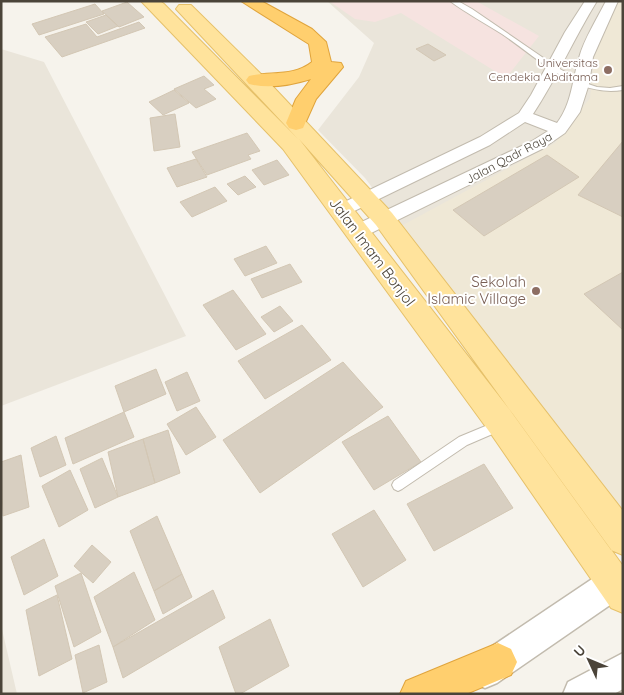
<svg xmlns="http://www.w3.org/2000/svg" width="624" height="695" font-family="Quicksand,sans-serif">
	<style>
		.residential { fill: #eae5da }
		.education { fill: #efe8d6 }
		.medical { fill: #f6e3e0 }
		.building { fill: #d8cfc1; stroke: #d3c7b4 }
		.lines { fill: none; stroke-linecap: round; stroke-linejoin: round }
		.service-casing { stroke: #c2bbae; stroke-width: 2 }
		.minor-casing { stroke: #c2bbae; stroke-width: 2 }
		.tertiary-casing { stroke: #c2bbae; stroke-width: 3 }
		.primary-casing { stroke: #e6c16a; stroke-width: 2 }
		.motorway-casing { stroke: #e0a43c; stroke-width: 2 }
		.service { fill: #fff; fill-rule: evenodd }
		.minor { fill: #fff; fill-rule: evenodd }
		.tertiary { fill: #fff; fill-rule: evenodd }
		.primary { fill: #ffe39c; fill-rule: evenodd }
		.motorway { fill: #ffcf6e; fill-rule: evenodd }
		.education-dot { fill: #8d6e63; stroke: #fff; stroke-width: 2 }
		.labels { text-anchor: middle; stroke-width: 4; stroke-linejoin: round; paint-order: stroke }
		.far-education-label { font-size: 12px; fill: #785e54; stroke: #fff; text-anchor: end }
		.far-street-label { font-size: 12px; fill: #4b4439; stroke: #fff }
		.street-label { font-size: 15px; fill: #4b4439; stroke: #fff }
		.education-label { font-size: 15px; fill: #785e54; stroke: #fff; text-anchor: end }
	</style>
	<rect width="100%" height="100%" fill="#f6f3ec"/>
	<path class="residential" d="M327,1H623V524L365,178L318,130L359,77L374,43Z
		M1,49L44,62L186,336L1,406Z
		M1,625L17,694H1Z"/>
	<path class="education" d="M610,1H623V524L401,226L555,143L590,98L596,41Z"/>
	<path class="medical" d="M329,1H476L539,36L506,78L401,13L375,22L355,19Z"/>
	<path class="building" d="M127,2L144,17L119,27L102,11Z
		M95,4L104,14L39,35L32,24Z
		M106,15L118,26L98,34L86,22Z
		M139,22L145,28L62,57L45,37L86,24L97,37Z
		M428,44L446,55L434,61L416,49Z
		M204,76L214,85L204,89L216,99L196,108L174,89Z
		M174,90L189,103L163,115L149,102Z
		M175,114L180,147L154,151L150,118Z
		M247,133L260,151L248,155L251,159L207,175L192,152Z
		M623,141V217L578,195Z
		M547,155L579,177L484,236L453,210Z
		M196,159L207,177L177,187L167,168Z
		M277,160L289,175L264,185L252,170Z
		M245,176L256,187L238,195L227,184Z
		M215,187L227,201L192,217L180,202Z
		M266,246L277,263L245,276L234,259Z
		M290,264L302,282L262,298L251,279Z
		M623,272V330L584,294Z
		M233,290L266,334L236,350L203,305Z
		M280,306L293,321L274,332L261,317Z
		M302,325L331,360L265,399L238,361Z
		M343,362L383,407L260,493L223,440Z
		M156,369L166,394L124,412L115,386Z
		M187,372L200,401L177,411L165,382Z
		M196,407L216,437L186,455L167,424Z
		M124,412L134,437L73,464L65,438Z
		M388,416L421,462L374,490L342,442Z
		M168,430L180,473L155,483L143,439Z
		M56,436L66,465L40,477L31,448Z
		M143,439L155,483L118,497L108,452Z
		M21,455L29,507L3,516L1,462Z
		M102,458L118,497L95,508L80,469Z
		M484,464L513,508L434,551L407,504Z
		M70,470L88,510L59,527L42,486Z
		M374,510L406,560L363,587L332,534Z
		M157,516L182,574L154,591L130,531Z
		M44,539L58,576L24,595L11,557Z
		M92,545L111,562L93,583L74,566Z
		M134,572L155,620L113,647L94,597Z
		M81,573L101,632L74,647L55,586Z
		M182,574L192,597L163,614L154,591Z
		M213,590L225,618L123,678L113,647Z
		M57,595L72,659L39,676L26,610Z
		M270,619L289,666L240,694H236L219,647Z
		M99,645L107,682L83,693L75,655Z"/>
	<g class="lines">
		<defs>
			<path id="service" d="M450,1H458L472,9L558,68L585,83L597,87L610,88L623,86V90C576,98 538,58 502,34C485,23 466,13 450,1Z
				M500,420L504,421L505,425L504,429L467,445L402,489L398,491L394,489L392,485L394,481L459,437Z"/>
			<path id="minor" d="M585,1H597C574,38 557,78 533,114L557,123C572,103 572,81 579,58C584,39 597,19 606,1H618L593,57L589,84L580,112L565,133L542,149L363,237L357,238L351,237L348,232L351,227L532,141L548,131L525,122L490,145L346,215L340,217L334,215L332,211L334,207L480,137L519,113L531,95L565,32Z"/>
			<path id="tertiary" d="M615,566L623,569V596L497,683L485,688L473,683L468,671L473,659L604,571Z
				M623,653V689L614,694H563L568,682Z"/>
			<path id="primary" d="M141,1H160L164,4L298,139L176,9L179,5H191L263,76L392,213L623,511V555L611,550L376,225L299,139L513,414L623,566V613L611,608L491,434L283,149Z"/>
			<path id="motorway" d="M241,1H261L312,29L326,42L331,62L341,63L343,67L316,99L303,128L296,130L289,128L286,123L296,99L311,79C292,85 268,89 249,84L246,80L249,76C271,71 293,77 312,62L309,44Z
				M498,643L511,649L517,662L511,675L466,694H400L406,681Z"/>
		</defs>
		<use href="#service" class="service-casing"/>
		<use href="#minor" class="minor-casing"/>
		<use href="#tertiary" class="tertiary-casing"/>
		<use href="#primary" class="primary-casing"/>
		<use href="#motorway" class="motorway-casing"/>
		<use href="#service" class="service"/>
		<use href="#minor" class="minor"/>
		<use href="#tertiary" class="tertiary"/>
		<use href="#primary" class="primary"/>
		<use href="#motorway" class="motorway"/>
	</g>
	<g class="education-dot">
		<circle cx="608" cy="70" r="5"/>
		<circle cx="536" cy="291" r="5"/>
	</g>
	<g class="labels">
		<g class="far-education-label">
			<text x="598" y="67">Universitas<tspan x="598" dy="14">Cendekia Abditama</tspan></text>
		</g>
		<g class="far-street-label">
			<text transform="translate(509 158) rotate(-28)" y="4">Jalan Qadr Raya</text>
		</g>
		<g class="street-label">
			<text transform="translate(372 252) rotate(53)" y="5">Jalan Imam Bonjol</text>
		</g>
		<g class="education-label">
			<text x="526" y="287">Sekolah<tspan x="526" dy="17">Islamic Village</tspan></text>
		</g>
	</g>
	<rect width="624" height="695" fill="none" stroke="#4b4439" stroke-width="5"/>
	<g transform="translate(589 660) rotate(314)" stroke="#ffffff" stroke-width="4" paint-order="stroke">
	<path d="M0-4L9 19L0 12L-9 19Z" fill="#4b4439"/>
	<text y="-8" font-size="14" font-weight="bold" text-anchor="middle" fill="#4b4439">U</text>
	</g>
</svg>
